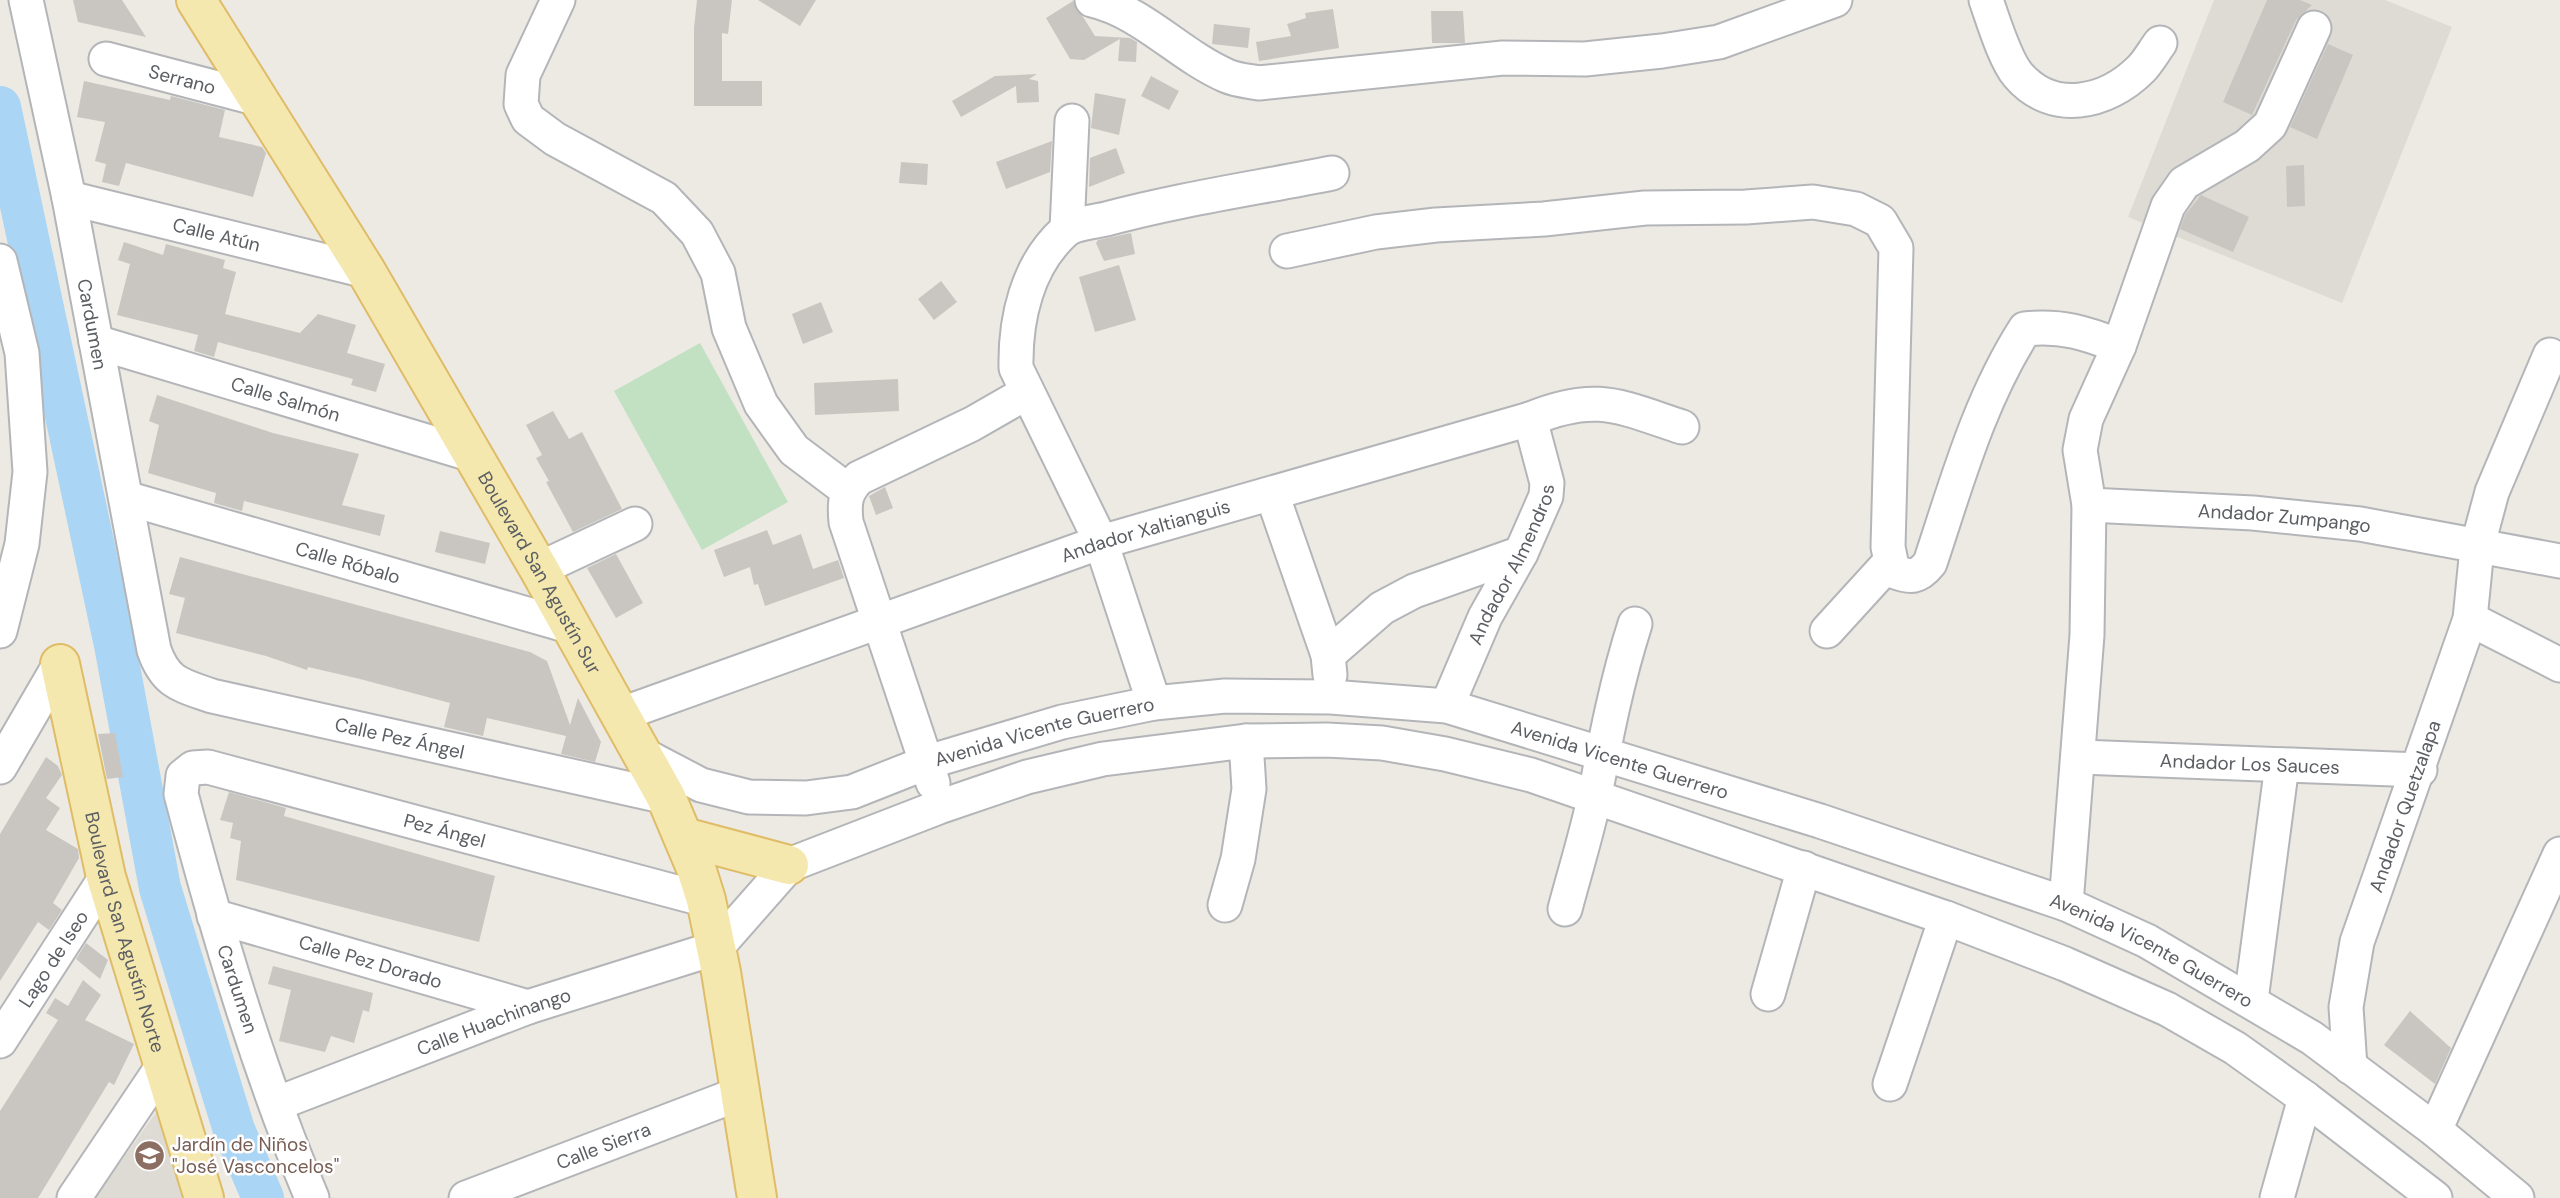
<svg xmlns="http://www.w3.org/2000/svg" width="2560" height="1198" font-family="'DM Sans',sans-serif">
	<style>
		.education { fill: #dedbd4 }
		.green { fill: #c2e0c2 }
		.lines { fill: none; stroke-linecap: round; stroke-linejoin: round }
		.river { stroke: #aad5f4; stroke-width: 42 }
		.building { fill: #c9c6c2 }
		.minor-casing { stroke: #b3b5b8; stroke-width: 37 }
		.major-casing { stroke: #dfbc68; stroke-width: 42 }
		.minor { stroke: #fff; stroke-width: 33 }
		.major { stroke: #f5e8af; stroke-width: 38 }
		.labels { text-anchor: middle; stroke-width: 5; stroke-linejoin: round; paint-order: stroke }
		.street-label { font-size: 19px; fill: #5b5e62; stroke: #fff }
		.education-label { font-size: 19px; fill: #785e54; stroke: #fff; text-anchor: start }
	</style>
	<rect width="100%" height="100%" fill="#eceae3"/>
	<path class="education" d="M2214,0H2385L2452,27L2342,303L2128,217Z
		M157,1111L190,1198H95Z"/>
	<path class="green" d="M700,343L788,502L702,550L614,391Z"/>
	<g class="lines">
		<path class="river" d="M0,107L115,645L160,888L234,1130L263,1198"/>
	</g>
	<path class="building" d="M73,0H122L146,37L78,22Z
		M697,0H732L728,34L722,33V81H762V106H694V28Z
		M758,0H816L800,26Z
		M2267,0H2300L2312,5L2296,20L2252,115L2223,102Z
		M1073,1L1095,36L1130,38L1137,42L1136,62L1118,61L1120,39L1084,60L1070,59L1046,18Z
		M1333,9L1339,48L1259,61L1256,42L1291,36L1287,24L1306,18L1305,13Z
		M1431,11H1463L1465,43H1432Z
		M1214,24L1250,28L1248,48L1212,44Z
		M2328,44L2353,55L2317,139L2290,127Z
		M1037,74L1029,79L1038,81L1039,102L1017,103L1016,86L961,117L952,101L995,76Z
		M1151,76L1179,91L1169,110L1141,96Z
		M84,81L170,100L171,96L225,110L219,137L262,147L266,153L253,197L126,163L119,186L102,182L106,164L95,161L105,122L77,117Z
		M1095,93L1126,99L1119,135L1091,128Z
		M1052,141L1050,172L1006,189L996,162Z
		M1116,148L1125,173L1089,187L1090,158Z
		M901,162L928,164L927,185L899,183Z
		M2304,165L2305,206L2287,207L2286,166Z
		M2201,195L2249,217L2233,252L2180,229L2185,215Z
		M1131,233L1135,254L1104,261L1096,243L1098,240Z
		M124,242L163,255L166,244L225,260L223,268L236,272L225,314L300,333L318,314L356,325L347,353L385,364L376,392L351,385L353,379L218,342L214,357L194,351L198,335L117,315L130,264L118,260Z
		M1119,265L1136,320L1095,332L1079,277Z
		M941,281L957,302L934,320L918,299Z
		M821,302L833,332L803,344L792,314Z
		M898,379L899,411L815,415L814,383Z
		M157,395L273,433L359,454L342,505L385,515L380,536L244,501L242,511L214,503L216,493L148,473L159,425L149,421Z
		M553,411L569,439L582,432L622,509L573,532L546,482L549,481L536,458L542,455L526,425Z
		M885,487L893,508L876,515L869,496Z
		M767,530L773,545L801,534L813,569L838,560L844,578L765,606L758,584L754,585L750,567L724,577L714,550Z
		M440,531L490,543L485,564L435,552Z
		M616,554L643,603L616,618L587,568Z
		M180,557L530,652L547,661L570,725L578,698L601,742L595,762L561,754L566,736L487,718L483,736L444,727L450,703L360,679L308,667L307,670L266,656L176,633L185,598L169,594Z
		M115,733L123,777L107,779L98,734Z
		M46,757L58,766L62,775L46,798L60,808L46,830L78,849L79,858L53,903L62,910L49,930L38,922L0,981V834Z
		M229,792L286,808L284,816L495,876L479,942L236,880L241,841L230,838L233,823L220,820Z
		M86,943L108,960L100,979L76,959Z
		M273,966L373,993L369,1012L363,1010L354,1043L331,1036L325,1052L279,1041L291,990L268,984Z
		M83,980L101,995L85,1020L134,1044L114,1085L109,1082L38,1198H0V1111L58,1020L46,1013L55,998L68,1006Z
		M2410,1011L2451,1048L2435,1084L2384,1045Z"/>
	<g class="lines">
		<defs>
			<g id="minor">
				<path id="s1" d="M26,0L69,198L154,650C166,684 181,685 212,696L666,797"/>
				<path d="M558,0L523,75L521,104L528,119L555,139L664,198L697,233L718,273L729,328L761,404L794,450L847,490"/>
				<path d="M1092,0C1143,12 1179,55 1227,76C1236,80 1248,81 1259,83L1503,58L1585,59L1662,51L1719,42L1835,0"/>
				<path d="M1986,0C1993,20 2005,60 2018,75C2052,115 2106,104 2141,69C2148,62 2154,51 2160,43"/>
				<path id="s2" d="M106,59L259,99"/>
				<path id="s3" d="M69,198L366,271"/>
				<path d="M1067,229L1072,121"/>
				<path d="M1287,251L1376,232L1436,225L1544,219L1645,208L1746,207L1813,202L1856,209L1880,221L1896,248L1888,547L1893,571C1911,578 1918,578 1930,563C1957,482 1979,401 2025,329C2061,325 2086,333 2119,346"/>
				<path d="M0,261L22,353L30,472L22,544L0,631"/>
				<path id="s4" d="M96,342L473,455"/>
				<path d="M1272,494L1328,655L1330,675"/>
				<path id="s5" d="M126,498L572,627"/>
				<path id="s6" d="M2089,505L2253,513L2360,524L2560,561"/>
				<path d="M539,569L635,524"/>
				<path d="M2470,619L2560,665"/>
				<path d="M1827,631L1889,563"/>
				<path d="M1328,655L1382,608L1414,591L1521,553"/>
				<path d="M1154,703L1101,542L1016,368C1015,319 1027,265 1065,231C1074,223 1094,222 1106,219C1180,199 1257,188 1332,173"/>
				<path id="s7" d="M1447,706L1485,617L1521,553L1546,496L1547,483L1530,419"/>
				<path id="s8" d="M619,715L1101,542L1530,419C1596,392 1618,406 1682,427"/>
				<path id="s9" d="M640,753L701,785L749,797L806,798L852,792L928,762L1062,722L1154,703L1225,696L1331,697L1447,706L1820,821L2066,904L2147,941L2312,1038L2435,1130L2517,1198"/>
				<path id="s10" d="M2080,757L2420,770"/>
				<path d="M0,767L60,664"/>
				<path d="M933,783L846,522C844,502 845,492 859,478L972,424L1026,393"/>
				<path d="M2066,904L2087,635L2089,505L2080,450L2086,419L2119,346L2168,206L2184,183L2247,146L2270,125L2314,28"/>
				<path d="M1225,905L1238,859L1249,789L1246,741"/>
				<path d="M1565,909C1575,871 1587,833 1595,795C1606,737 1617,680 1635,624"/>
				<path id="s11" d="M214,916L528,1007"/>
				<path d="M1768,994L1804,868"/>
				<path d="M2251,1000L2282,765"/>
				<path id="s12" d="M0,1041L106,877"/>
				<path id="s13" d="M2350,1067L2346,1007L2357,942L2470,619L2477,548L2492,492L2550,355"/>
				<path d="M1890,1084L1946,918"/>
				<path id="s14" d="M276,1104L528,1007L716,948L789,865L939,807L1027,777L1103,759L1246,741L1327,740L1382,743L1445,754L1531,775L1946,918L2065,964L2167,1009L2235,1048L2305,1098L2435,1198"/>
				<path d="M2435,1130L2560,854"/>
				<path d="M74,1198L162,1067"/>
				<path id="s15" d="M312,1198C257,1067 217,930 181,794L183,776L193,768L208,767L706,900"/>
				<path id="s16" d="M466,1198L741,1093"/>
				<path d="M2277,1198L2305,1098"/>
			</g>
			<g id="major">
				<path id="s17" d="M196,0L366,271L539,569L666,797L696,868L706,900L721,972L757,1198"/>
				<path id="s18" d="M60,664L106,877L204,1198"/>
				<path d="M684,837L789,865"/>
			</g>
		</defs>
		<use href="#minor" class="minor-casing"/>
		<use href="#major" class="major-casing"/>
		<use href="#minor" class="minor"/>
		<use href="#major" class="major"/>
	</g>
	<defs>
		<symbol id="school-disc" viewBox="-11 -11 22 22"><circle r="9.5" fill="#8d6e63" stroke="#fff"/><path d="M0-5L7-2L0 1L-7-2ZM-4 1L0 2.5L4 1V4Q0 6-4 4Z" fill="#fff"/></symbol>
	</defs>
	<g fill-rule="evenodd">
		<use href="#school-disc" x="132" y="1138" width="35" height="35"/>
	</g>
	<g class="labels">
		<g class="street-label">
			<text dy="7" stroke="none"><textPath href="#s2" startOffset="79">Serrano</textPath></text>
			<text dy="7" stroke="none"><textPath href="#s3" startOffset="152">Calle Atún</textPath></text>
			<text dy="7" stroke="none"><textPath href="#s1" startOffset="331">Cardumen</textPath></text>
			<text dy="7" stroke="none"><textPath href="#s4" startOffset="198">Calle Salmón</textPath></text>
			<text dy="7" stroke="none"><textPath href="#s6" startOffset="196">Andador Zumpango</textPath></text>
			<text dy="7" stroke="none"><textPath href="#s8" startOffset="558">Andador Xaltianguis</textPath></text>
			<text dy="7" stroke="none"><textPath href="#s5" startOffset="231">Calle Róbalo</textPath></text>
			<text dy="7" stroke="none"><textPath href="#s7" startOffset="156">Andador Almendros</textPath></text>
			<text dy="7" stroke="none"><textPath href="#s17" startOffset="668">Boulevard San Agustín Sur</textPath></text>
			<text dy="7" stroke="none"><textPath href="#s9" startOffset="424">Avenida Vicente Guerrero</textPath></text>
			<text dy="7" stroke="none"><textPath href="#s1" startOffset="933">Calle Pez Ángel</textPath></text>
			<text dy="7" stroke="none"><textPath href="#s9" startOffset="1012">Avenida Vicente Guerrero</textPath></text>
			<text dy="7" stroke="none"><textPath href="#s10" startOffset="170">Andador Los Sauces</textPath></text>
			<text dy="7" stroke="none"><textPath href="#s13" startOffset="270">Andador Quetzalapa</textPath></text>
			<text dy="7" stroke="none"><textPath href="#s15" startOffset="716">Pez Ángel</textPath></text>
			<text dy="7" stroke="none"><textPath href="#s18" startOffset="276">Boulevard San Agustín Norte</textPath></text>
			<text dy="7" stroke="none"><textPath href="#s9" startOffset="1578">Avenida Vicente Guerrero</textPath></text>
			<text dy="7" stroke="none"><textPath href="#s12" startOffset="98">Lago de Iseo</textPath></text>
			<text dy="7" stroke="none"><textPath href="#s11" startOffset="163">Calle Pez Dorado</textPath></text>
			<text transform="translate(238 989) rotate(72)" y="7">Cardumen</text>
			<text dy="7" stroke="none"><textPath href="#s14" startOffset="233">Calle Huachinango</textPath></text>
			<text dy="7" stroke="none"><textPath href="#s16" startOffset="147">Calle Sierra</textPath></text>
		</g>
		<g class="education-label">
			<text x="172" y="1151">Jardín de Niños<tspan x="172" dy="22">"José Vasconcelos"</tspan></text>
		</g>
	</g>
</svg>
